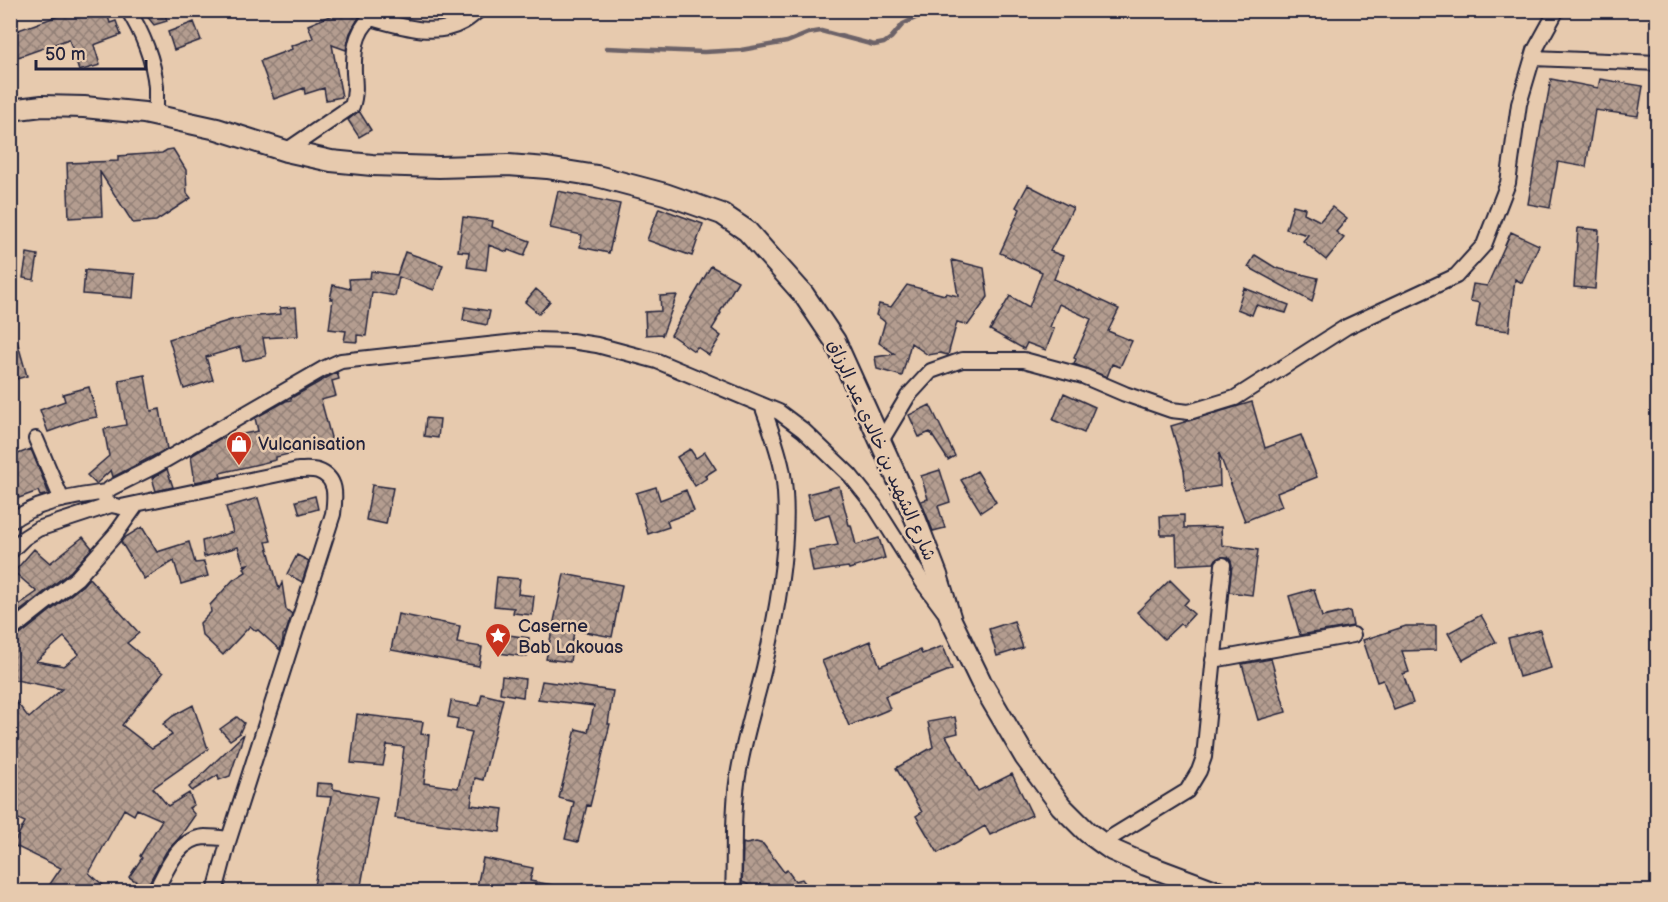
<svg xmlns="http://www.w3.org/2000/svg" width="1668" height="902" font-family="'Balsamiq Sans','Playpen Sans Arabic',sans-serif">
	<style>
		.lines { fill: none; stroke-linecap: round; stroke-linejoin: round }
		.stream { stroke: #6c6267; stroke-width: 4.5 }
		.building { fill: url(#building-cross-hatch); stroke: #22223b; stroke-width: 1.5; fill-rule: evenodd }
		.street-casing { stroke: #22223b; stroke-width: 18 }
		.secondary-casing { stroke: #22223b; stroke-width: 24 }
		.street { stroke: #e7caae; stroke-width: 14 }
		.secondary { stroke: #e7caae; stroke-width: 20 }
		.labels { text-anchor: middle; stroke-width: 5; stroke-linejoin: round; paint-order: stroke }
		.poi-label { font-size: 18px; fill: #22223b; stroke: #e7caae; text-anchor: start }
		.street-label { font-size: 18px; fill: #22223b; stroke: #e7caae }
	</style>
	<defs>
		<pattern id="building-cross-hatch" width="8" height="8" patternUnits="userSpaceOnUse" patternTransform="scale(1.5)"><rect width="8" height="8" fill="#b49d90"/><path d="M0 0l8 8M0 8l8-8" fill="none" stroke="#928077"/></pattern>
	</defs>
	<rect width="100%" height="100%" fill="#e7caae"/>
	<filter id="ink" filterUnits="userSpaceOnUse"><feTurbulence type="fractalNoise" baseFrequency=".0167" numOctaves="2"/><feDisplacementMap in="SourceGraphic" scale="12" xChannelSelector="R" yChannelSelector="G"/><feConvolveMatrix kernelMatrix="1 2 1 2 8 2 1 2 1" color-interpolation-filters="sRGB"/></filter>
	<g filter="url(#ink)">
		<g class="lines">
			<path class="stream" d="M1022,10L1035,14L1044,10
				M606,48L704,52L741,50L787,42L809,33L821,31L874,45L884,43L891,38L903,24L932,10"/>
		</g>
		<path class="building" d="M75,10H106L110,23L116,21L121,35L94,45L100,65L79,71L69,39L10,60V33Z
			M142,10H164L167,21L154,25Z
			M344,10H363L350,33L346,50L332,45L342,97L326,100L324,88L305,94L304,88L274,99L260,61L292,49L291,46L313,38L308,25Z
			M194,22L201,40L174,50L168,32Z
			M1551,79L1598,88L1600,79L1643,86L1638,116L1595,110L1586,167L1558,162L1550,208L1528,204L1542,122L1543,123Z
			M359,111L371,130L359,137L348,120Z
			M173,149L186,170L187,193L191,198L156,221L133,223L100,172L102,216L69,218L67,163L118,161V156L162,153L167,150Z
			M1028,185L1073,208L1050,251L1063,256L1054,279L1119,309L1108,331L1132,341L1120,367L1112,364L1107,377L1074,364L1076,359L1074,358L1091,319L1059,304L1050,327L1054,329L1046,350L1027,343L1024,349L990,330L1010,296L1029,307L1042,272L1000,253L1020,209L1016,207Z
			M558,191L620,204L609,253L580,247L582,235L550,228Z
			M1293,205L1305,208L1304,213L1320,221L1332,207L1347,219L1336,232L1344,238L1326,260L1303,241L1308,235L1286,229Z
			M659,208L703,224L692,256L647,240Z
			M463,217L493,221L492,227L530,241L524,256L508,250L507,252L489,245L486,270L467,267L469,252L458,251Z
			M1578,228L1599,230L1595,289L1574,287Z
			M1511,232L1539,245L1522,283L1515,279L1509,331L1476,327L1480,303L1470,301L1473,284L1487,286Z
			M405,252L443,265L434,290L399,277L395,296L372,292L366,336L357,335V342L344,341L346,331L329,329L333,299H330L333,285L350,289L349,279L370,278L371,271L397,275Z
			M27,253L38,255L34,280L23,278Z
			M1255,255L1276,268L1318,278L1312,302L1248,267Z
			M952,260L984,268L988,297L968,325L957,322L948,355L940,353L928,355L911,343L902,376L877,369L875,357L895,354L879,343L885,322L876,315L879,304L891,307L907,285L945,295L946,293L958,296Z
			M711,266L738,281L720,312L721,313L716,321H717L712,329L721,336L709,355L697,347L694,351L671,335Z
			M85,270L135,274L133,298L83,294Z
			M1244,288L1289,305L1286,313L1256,305L1252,315L1237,309Z
			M536,289L550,301L539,314L525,302Z
			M677,295L662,336V334L646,335L645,312L661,311L660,296Z
			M296,307L298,336L263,338L266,356L243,361L240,347L206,357L213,380L184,389L169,339L231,320L246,317L281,314L280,308Z
			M465,307L490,311L487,325L463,320Z
			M14,330L27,376L10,381V331Z
			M337,372L339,379L332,381L336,396L321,400L333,445L305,452V450L276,457V460L220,473L221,477L195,482L191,456L219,439L258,431L255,418L286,401L291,400V398Z
			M145,375L151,411L160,409L167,449L113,477L111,470L96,484L87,475L109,456L104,429L126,425L119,380Z
			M89,387L97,417L81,420L48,432L40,410L65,401L63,394Z
			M1064,393L1095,407L1084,433L1053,420Z
			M1252,402L1265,448L1301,435L1317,477L1277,493L1282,506L1245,521L1219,453L1220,486L1186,491L1184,470L1171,426Z
			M930,405L955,456L948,460L930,432L919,437L909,415Z
			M426,418L440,419L438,438L424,436Z
			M31,449L49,494L40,496L38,491L19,498L10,477V457Z
			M690,449L696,458L705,452L716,469L705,476L707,478L695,486L677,457Z
			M167,469L173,487L156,491L152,478Z
			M940,470L950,502L938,506L945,528L933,531L921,501L928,499L921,476Z
			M977,471L996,502L981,512L961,480Z
			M372,485L393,488L386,524L366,520Z
			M839,486L849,525H851L856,545L879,538L885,558L849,569L848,567L813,572L809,550L838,545L829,514L813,519L807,494Z
			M656,487L660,500L686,490L694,511L667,521L669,527L648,534L636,493Z
			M315,496L318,509L300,514L296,501Z
			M258,498L271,541L266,542L279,589L282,583L286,609L292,614L286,632L283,635V640L280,650L258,630L256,631L250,626L223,655L202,635L200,623L211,612L210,605L233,580L246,572L244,568L248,564L244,565L238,547L204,557L202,541L233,532L226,507Z
			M1184,515V528L1221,527L1222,545L1258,550L1252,595L1229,592L1232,565L1231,561L1228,557H1220L1216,559L1214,563L1177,565L1176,535H1161L1160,516Z
			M142,527L157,552L189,542L195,563L204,562L208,576L181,584L174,561L144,579L121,542L124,538Z
			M83,537L92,548L71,571L10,619V611L37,592L14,572L34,549L50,563Z
			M297,555L309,561L302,582L287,574Z
			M564,574L622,585L612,637L574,630L570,662L546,659Z
			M497,577L520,579L518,594L534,596L532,615L513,613L514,608L494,606Z
			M89,578L139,633L127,643L163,673L122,725L152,748L172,735L163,724L173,716L193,705L208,749L153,788L168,806L189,793L194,805L189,808L195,815L179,838L166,852L146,888L129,877L142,858L140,856L162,820L137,809L134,815L124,809L89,873L110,891H53L48,887L61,868L13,845L25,822L10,815V694L29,718L62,689L10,679V640L16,638L83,585ZM64,637L79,654L64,666L36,661Z
			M1170,580L1189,599L1184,605L1194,614L1183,626L1180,624L1164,639L1137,612Z
			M1314,589L1322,617L1350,611L1353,626L1300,635L1289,596Z
			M398,614L460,626L457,643L482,647L479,666L391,650Z
			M1481,615L1496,642L1463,660L1448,633Z
			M1014,621L1023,648L997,656L989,629Z
			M1406,626H1436V650L1402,651L1409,672L1403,674L1413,703L1394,710L1383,680L1377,682L1363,640Z
			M1540,630L1551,668L1519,677L1508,638Z
			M502,634L529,638L527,657L499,653Z
			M870,641L880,666L920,650L922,654L943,646L952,669L885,696L890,709L849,726L822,661Z
			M1271,659L1286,712L1258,720L1242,664Z
			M502,676L525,679L523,697L500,693Z
			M542,681L613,691L608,724H610L590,806L587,805L578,842L565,839L574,802L559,798L576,729L588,732L594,706L538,699Z
			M482,694L503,699L483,780L475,778L471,805L503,809L500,832L395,818L404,747L387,745L383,766L351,763L357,714L423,722L421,734L429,735L424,783L458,788L472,732L456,729L458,719L448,717L451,701L479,706Z
			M237,717L244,723L239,734L230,740L220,729Z
			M955,717L958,733L946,736L978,791L1012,774L1032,815L990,835L985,826L938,853L916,816L922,812L896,768L933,747L928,722Z
			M244,734L230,776L219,780L218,775L192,791L189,787Z
			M317,783L333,784V789L377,797L360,891H313L331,797L316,796Z
			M756,842L763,844L784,872L787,870L795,881L802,879L811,891H753L747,884L742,882L743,843L746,844Z
			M483,858L533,868L530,881L552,885V891H476Z"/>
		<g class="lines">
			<defs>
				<path id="street" d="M128,10C142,32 154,61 156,87C156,96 156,106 156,116
					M371,18C400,26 435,38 463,22C469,19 474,14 479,10
					M1533,58L1658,63
					M286,151L352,106C356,95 355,84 354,73C353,46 357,25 381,10
					M36,439L62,500
					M881,441L908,396L931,371L962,360H1024L1083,376L1125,394L1171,410L1189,412L1235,398L1346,327L1456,276L1484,245L1508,183L1519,104L1535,50L1557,10
					M10,522C37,501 74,497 106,492
					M10,552L24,538L38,529L111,505
					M10,631L77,578L115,535L137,504
					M1213,660L1353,635
					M1102,843L1187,791L1199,771L1204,757L1223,565
					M155,892C166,871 178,838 205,837C213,837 222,838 229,839
					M215,892L229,839L333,514C335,497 338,478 318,471C312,469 304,470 298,470L121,507L111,505L105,499L106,492L111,488L155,466L323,369L341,361L534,340L571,341L597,345L657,361L779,412L803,430L850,475L874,505L924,584L944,611
					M733,892C735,855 732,819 737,783C742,743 755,706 764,668C778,609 792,534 783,474C779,450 770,428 762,405"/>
				<path id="secondary" d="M10,110L42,106L84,107L144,113L217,129L286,151L331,161L372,165L439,167L508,165L547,168L597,176L665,194L722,214L747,231L804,295L835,341L915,518L937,575L951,620L981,682L1025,757L1061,806L1087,832L1102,843L1112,850L1146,865L1218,892"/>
			</defs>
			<use href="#street" class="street-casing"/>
			<use href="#secondary" class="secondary-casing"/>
			<use href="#street" class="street"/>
			<use href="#secondary" class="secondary"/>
		</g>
	</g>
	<defs>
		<symbol id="shop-pin" viewBox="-11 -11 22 30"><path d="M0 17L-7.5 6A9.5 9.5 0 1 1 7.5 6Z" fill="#c8321e" stroke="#e7caae"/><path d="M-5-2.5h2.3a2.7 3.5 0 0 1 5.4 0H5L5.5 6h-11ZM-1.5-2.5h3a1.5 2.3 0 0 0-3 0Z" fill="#fff"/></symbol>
		<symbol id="sight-pin" viewBox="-11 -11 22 30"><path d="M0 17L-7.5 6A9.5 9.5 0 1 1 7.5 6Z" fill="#c8321e" stroke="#e7caae"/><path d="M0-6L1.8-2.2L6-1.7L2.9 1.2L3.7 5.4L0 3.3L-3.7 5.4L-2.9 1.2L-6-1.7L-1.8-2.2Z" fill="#fff"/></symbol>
	</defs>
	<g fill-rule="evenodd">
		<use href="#shop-pin" x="224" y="429" width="30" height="40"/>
		<use href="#sight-pin" x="483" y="621" width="30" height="40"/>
	</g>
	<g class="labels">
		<g class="poi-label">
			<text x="258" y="450">Vulcanisation</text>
			<text x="518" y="632">Caserne<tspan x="518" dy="21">Bab Lakouas</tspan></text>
		</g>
		<g class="street-label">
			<text transform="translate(882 450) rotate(66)" y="6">شارع الشهيد بن خالدي عبد الرزاق</text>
		</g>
	</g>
	<rect width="1668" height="902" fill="none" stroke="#e7caae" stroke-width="36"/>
	<rect x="18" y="18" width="1632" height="866" fill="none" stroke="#22223b" stroke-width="2" filter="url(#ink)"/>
	<path d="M36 60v9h110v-9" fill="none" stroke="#22223b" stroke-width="3"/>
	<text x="45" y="60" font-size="18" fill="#22223b" stroke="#e7caae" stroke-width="4.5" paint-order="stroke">50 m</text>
</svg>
